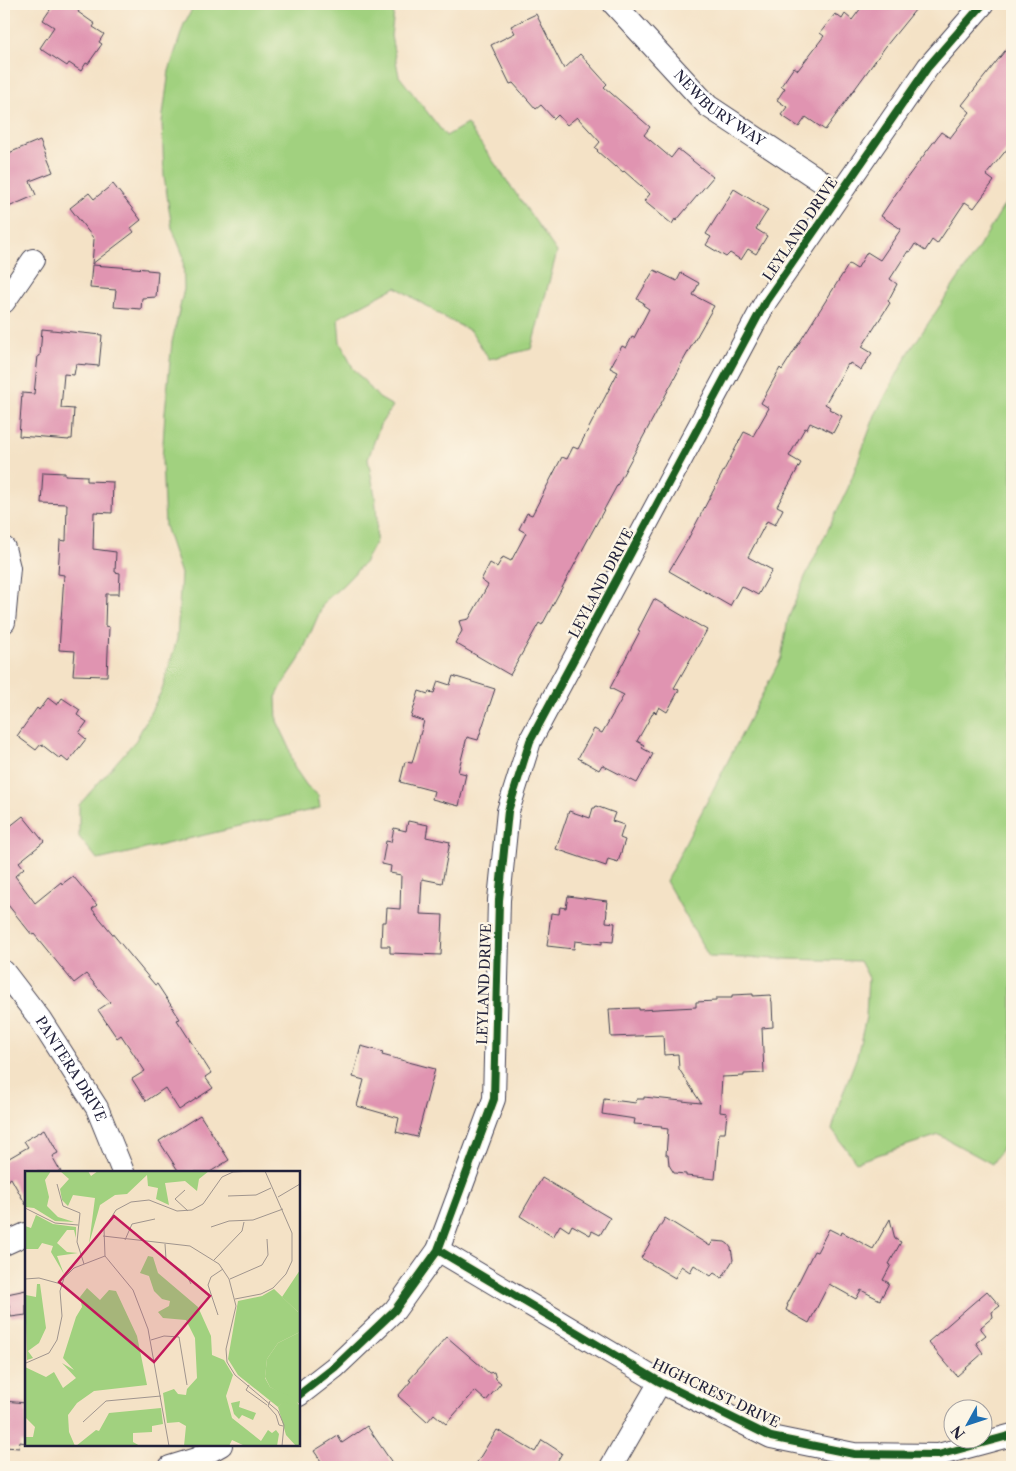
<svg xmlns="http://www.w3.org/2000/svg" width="1016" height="1471" font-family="'Libre Caslon Text',serif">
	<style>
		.grass { fill: #a1d17f; stroke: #627a5d }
		.building { fill: #e094b1 }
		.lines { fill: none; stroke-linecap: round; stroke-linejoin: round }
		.minor-casing { stroke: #423f50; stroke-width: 24 }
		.minor { stroke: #fff; stroke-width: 22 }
		.cycleway-casing { stroke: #fcf5e5; stroke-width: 11 }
		.cycleway { stroke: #1b5e20; stroke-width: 8 }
		.labels { text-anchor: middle; stroke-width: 4.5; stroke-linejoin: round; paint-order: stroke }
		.street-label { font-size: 14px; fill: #22223b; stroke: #fcf5e5 }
		.inset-road { fill: none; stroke: #a0958e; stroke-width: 1 }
		.view { fill: #c2185b; fill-opacity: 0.15; stroke: #c2185b; stroke-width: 2.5 }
		.inset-edge { fill: none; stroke: #22223b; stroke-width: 2.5 }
	</style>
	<rect width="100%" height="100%" fill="#fcf5e5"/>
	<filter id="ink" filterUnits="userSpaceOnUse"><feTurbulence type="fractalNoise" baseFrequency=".02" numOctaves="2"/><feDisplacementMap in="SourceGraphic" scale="10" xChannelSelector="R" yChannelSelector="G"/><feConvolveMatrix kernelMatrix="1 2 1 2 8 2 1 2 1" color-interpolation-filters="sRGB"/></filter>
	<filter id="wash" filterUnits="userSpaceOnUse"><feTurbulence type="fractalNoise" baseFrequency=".0096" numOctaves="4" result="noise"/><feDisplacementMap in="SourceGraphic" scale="20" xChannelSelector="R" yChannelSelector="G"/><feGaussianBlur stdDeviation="1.12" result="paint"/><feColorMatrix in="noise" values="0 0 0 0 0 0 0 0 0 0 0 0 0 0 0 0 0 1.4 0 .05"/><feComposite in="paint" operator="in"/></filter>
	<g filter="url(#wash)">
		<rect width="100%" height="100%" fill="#f4e2c6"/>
		<path class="grass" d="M195,4H395L391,36L399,76L446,136L467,124L557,252L531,349L489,359L471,331L445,318L396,287L338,318L340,342L353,368L379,398L393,406L380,425L368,459L375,496L377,518L376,541L364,563L344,584L324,602L299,660L284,682L276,697L277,721L288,744L294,767L307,786L318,795L320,808L98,860L79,837V805L136,740L162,690L177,639L181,574L165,526L162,460L165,412L172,342L184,289L183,255L172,228L164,176L162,122L169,71L184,24Z
			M1012,192V1133L992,1164L939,1135L856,1162L832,1130L840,1101L857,1056L866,1017L868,976L860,961L709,957L666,881L781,658L788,619L805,577L848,488L875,415L909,352L976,252Z"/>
		<g id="blocks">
			<path class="building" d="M54,4H83L78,12L95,24L93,27L104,34L99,42L102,44L88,64L86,63L81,71L69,63L67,66L40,48L54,27L43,20Z
				M864,4H920L886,46L825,130L806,117L799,127L781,115L787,107L777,100L785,88L781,86L794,67L798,70L824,36L820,33L835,14L842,19L845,14L852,20Z
				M536,14L564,69L580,54L607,84L604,87L650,127L644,135L671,158L678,149L713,177L676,221L675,219L672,224L644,201L650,194L624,171L623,172L616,166L615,167L597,151L598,150L595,148L600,142L577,117L567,125L558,115L554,119L541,105L536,109L513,83L510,84L491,45L515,33L511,26Z
				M1012,42V143L986,175L994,181L974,208L965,202L937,244L932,240L925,251L915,244L910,252L908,251L890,279L897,284L888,301L890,303L862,347L872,353L861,370L850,363L849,365L848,364L825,404L830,407L829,409L842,416L833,433L819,426V427L810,423L807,429L805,428L789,456L801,463L777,506L783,509L775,525L767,521L748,557L772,570L758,595L741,586L730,606L669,571L688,539L744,432L753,436L769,408L761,403L780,368L782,370L849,264L857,269L867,252L880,260L901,229L881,216L901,186L941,132L950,138L970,112L962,105Z
				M40,140L53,172L30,181L36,195L4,209V155Z
				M113,184L141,220L131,228L134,232L92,264L94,239L70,208L89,193L94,199Z
				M734,189L768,210L756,229L767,236L756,254L748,249L741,260L730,253L726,257L706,245L711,237L706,234Z
				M92,265L147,269V270L158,271L156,297L142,298L141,309L114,307L116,290L90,288Z
				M654,270L677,281L681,273L699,283L693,295L714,306L679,368H680L649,426L542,625L539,623L510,675L455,643L462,631L459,621L469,619L488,585L481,580L490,563L497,567L503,557L511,561L526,533L519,529L527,513L532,515L562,457L567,459L573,447L578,449L618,372L610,368L622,346L626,348L632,337L634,338L649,309L643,305L644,303L637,299Z
				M42,329L102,335L99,366L76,364L74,375L64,374L61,408L74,409L72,439H69V440L19,436L22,393L34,394L38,356H40Z
				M43,472L65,473V475L87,476V481L113,482L112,513L94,512L93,549L116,552L115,572L120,573L119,594H106L105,626L109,627L107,676L73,675L75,651L59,650L64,575L58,574L60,540L66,541L67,504L41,503Z
				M654,599L707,630L674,688L679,690L667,712L659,707L656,713L654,711L637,741L644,745L642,748L653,754L637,783L602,765L599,770L578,758L594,729L602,733L624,695L610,688L640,631L638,630Z
				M453,676L495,689L478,740L467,737L458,772L466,774L459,806L432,799L434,791L400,782L405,762L412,763L424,721L411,717L419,691L428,694L429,692L434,693L438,681L450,685Z
				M48,698L57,705L62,698L80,710L77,715L87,722L79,733L86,739L68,762L62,757L60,759L41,744L36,750L17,736L37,708L39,710Z
				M596,806L615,813L612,821L624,825L620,838L625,840L618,862L608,859L606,866L556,849L569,811L590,818L593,808H595Z
				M23,816L44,842L19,862L24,868L15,876L35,903L61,882L62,884L73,876L97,905L92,909L155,985L157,984L180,1019L177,1020L211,1073L205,1077L213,1088L179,1110L165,1088L146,1101L132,1079L145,1071L121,1035L117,1038L98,1010L110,1002L86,974L74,983L34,934L32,935L4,900V831Z
				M408,821L428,825L426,837L450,842L442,883L422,879L420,914L443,915L441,955L390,953V946H381L382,922H386L387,908L400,909L401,875L390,873L391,866L382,864L386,841L391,842L394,828L406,831Z
				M568,896L607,901L606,910H607L606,922L615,923L613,942L602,941V944L575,941L574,949L547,946L551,913L559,914L560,907L566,908Z
				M753,994V996L770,995L772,1002L773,1027L762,1028L764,1073L744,1074V1076L722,1077L720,1112L727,1113L725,1133H719L715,1179L686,1176V1174L674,1173L669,1165L668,1155H666L668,1129L661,1128L662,1126L634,1124L635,1119L602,1114L604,1099L636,1103L637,1099H644V1097L701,1103L679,1069L678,1054L664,1055L663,1035L611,1037L609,1009L639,1008V1010L696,1007V1002L716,1001V998H732V995Z
				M361,1046L383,1052L382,1055L435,1069L417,1137L396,1132L399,1118L357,1106L364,1080L353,1077Z
				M200,1115L229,1160L210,1172H179L159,1141Z
				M45,1129L58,1153L52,1156L61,1172H26V1205L11,1178L4,1183V1161L28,1147L24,1141Z
				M542,1178L610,1218L600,1235L592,1231L590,1235L572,1225L569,1231L560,1225L553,1237L520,1216Z
				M665,1218L710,1246L713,1241L725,1242L728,1244L731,1248L733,1260L722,1278L714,1273L711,1276L694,1265L690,1272L681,1266L675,1278L641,1258Z
				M890,1219L895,1239L901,1242L889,1264L891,1265L883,1280L889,1283L880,1300L861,1290L856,1299L829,1284L809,1323L786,1310L788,1305H787L814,1251L817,1252L829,1229L841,1235L842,1232L873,1249Z
				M26,1290V1315L11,1317L7,1294Z
				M987,1291L1000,1306L992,1312L993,1317L981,1327V1329L986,1335L976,1343L983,1353L957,1376L928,1342Z
				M447,1337L489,1373L494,1372L496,1379L501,1383L486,1401L475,1391L446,1424L434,1414L427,1422L398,1396L411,1381L409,1380Z
				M4,1401L26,1403V1443L20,1442L19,1448L4,1447Z
				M367,1426L395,1467H325L314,1451L338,1436L342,1443Z
				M497,1430L535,1452L542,1440L562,1453L555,1465L559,1467H474Z"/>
		</g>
	</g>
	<g filter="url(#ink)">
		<use href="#blocks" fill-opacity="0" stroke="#423f50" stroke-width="1"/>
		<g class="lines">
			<defs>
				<g id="minor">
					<path id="s1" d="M614,4L708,106L839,193"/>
					<path d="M4,302L33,260"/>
					<path d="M4,548L9,568L4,622"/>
					<path id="s2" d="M4,972L40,1019L97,1108L123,1172"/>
					<path d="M4,1244L26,1234"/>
					<path d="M438,1250L660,1382L771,1437L854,1454L938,1455L1012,1435"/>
					<path d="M299,1395L335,1367L395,1310L438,1250L494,1099L499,900L508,811L530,741L766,301L928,67L983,4"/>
					<path d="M170,1467L196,1459L221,1445"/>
					<path d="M611,1467L660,1382"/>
				</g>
			</defs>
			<use href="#minor" class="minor-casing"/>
			<use href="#minor" class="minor"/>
			<defs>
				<path id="cycleway" d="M438,1250L660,1382L771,1437L854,1454L938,1455L1012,1435
					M299,1395L335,1367L395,1310L438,1250L494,1099L499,900L508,811L530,741L766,301L928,67L983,4"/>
			</defs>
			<use href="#cycleway" class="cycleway-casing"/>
			<use href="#cycleway" class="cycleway"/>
		</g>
	</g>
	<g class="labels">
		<g class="street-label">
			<text dy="5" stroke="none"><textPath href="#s1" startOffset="149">NEWBURY WAY</textPath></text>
			<text transform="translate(800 229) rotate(-56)" y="5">LEYLAND DRIVE</text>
			<text transform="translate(601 583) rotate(-62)" y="5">LEYLAND DRIVE</text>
			<text transform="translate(484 984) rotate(-88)" y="5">LEYLAND DRIVE</text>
			<text dy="5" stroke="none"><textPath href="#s2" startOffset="118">PANTERA DRIVE</textPath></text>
			<text transform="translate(716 1393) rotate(26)" y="5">HIGHCREST DRIVE</text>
		</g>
	</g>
	<g transform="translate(25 1171)">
		<rect width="275" height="275" fill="#f4e2c6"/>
		<path d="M0,0H26L20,9L24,26L22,35L33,46L49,51L30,50L9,37L0,36ZM35,0H63L66,5L73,0H184L174,8L172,20L160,10L140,12L144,34L131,28L133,17L123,15L122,4L102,23L90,24L75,34L64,73L70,27L48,24L43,35L37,29L35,18L44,8ZM11,44L28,53L51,56V67L49,59H42L32,72L42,81L53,82L32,85L39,103L26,81L28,75L17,72L13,78H0V55L6,57ZM123,85L128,86L133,102L173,136L186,165L187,184L199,189L208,204L201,225L207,247L236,270L243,259L247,262L251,259L254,263L252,275H220L207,269L204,275H159L161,255L154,251L142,252L138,222L149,218L153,223L161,224L162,218L172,207L170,167L161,149L138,147L133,141L144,135L145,130L137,128L129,120L124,105L115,102ZM275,99V143L272,146L273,141L257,126ZM0,113L1,124L11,126L12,113H15L21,157L14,172L3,180L8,187L2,189ZM62,117L75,129L84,119L91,120L112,165L122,214L69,220L52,232L43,244L44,261L50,275H0V266H8L10,256L0,246V196L21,206L29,201L38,217L51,207L37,192L49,199L38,187L51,146L57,136L55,126ZM275,161V233L245,216L240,206L242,188L253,172ZM215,230L214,236L231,242L228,249L217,244L214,248L209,243L206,232ZM258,230L275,234V275H271L261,264L253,236ZM136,237L138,253L127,255V261L108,262V271L115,275H51L71,259L74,260L84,242Z" fill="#a1d17f"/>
		<path d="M249,118L275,143V161L253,172L242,188L240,207L245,216L271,228L274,235L258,231L253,236L213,204L203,188L213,130L237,125Z" fill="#a1d17f"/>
		<path class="inset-road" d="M32,13L38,35L55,42L52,71L59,93M160,19L150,28L163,40M203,25L231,24L246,17M253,26L275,13M0,37L30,52L53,54M186,56L204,50L228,49L258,38M78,65L165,75L194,93L204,108L211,135L201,178L202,191L210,204L253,240L259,254L257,275M100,69L107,53L130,48M140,73L141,88L161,103L166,113M189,89L217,60L219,51M0,108L14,107L36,113M205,108L237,94L243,84L242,68M210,128L236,123L248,117L261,103L267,90V62L240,0M193,144L183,114L186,106L198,98M126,169L139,165L154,166L162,214M1,192L24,182L32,169L37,145L35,120L39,107L49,97L80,85M224,214L221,219L242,234M245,230L243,235L251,244L254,254L258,255M58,251L81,230L136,225M144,275L123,158L108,119L80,85L79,58L91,39L106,31L124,29L152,40L167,39L178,33L197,6L208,1L229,0"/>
		<path class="view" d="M89,45L185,125L129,191L34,111Z"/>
		<rect width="275" height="275" class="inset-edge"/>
	</g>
	<rect width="1016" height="1471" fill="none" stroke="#fcf5e5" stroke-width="20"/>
	<g transform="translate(968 1424) rotate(230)"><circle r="24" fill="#fcf5e5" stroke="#a5a1a1"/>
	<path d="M0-4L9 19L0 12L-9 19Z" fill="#1f6fb2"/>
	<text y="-8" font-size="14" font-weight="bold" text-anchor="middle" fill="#22223b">N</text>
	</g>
</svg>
